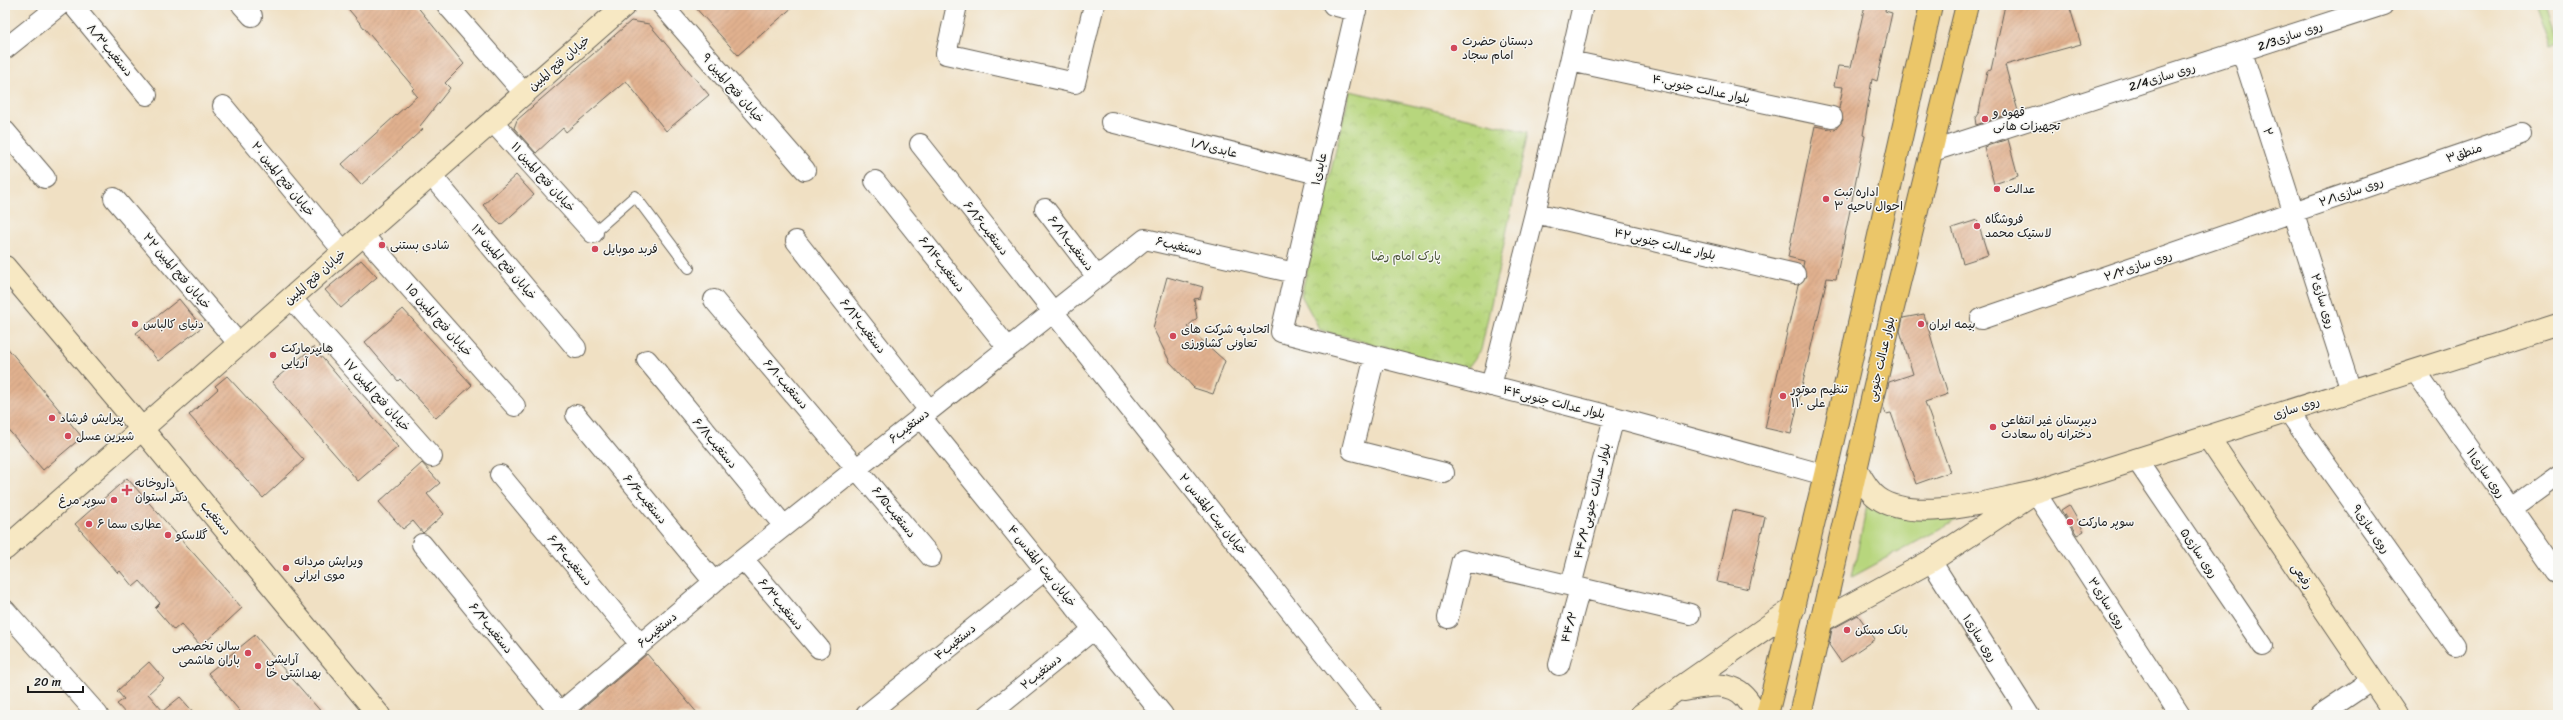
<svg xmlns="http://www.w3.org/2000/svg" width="2563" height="720" font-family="Sriracha,'Playpen Sans Arabic',sans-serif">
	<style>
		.green { fill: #b7d67d; stroke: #6a794c }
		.park { fill: url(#park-crowns); stroke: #6a794c }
		.building { fill: url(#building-hatch) }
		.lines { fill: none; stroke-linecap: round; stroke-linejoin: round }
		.lane-casing { stroke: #666156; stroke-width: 12 }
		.street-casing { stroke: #666156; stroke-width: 22 }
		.secondary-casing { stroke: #666156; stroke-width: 24 }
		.primary-casing { stroke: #666156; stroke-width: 24 }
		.lane { stroke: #fff; stroke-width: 10 }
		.street { stroke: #fff; stroke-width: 20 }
		.secondary { stroke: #f7e8c3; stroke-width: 22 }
		.primary { stroke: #ebc669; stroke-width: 22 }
		.poi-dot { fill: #d1495b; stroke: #f6f6f2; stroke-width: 1.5 }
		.labels { text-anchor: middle; stroke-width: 3; stroke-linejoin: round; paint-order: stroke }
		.street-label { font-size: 12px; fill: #1c1c1c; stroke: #f6f6f2 }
		.poi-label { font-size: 12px; fill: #1c1c1c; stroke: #f6f6f2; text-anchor: start }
		.park-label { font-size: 12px; fill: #4a5439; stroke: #f6f6f2 }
	</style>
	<defs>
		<pattern id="park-crowns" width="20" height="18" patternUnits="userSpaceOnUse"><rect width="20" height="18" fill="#b7d67d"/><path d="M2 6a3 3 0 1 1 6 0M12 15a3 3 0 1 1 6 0" fill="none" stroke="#9db76b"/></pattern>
		<pattern id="building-hatch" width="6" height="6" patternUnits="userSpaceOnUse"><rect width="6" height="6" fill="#e1b18f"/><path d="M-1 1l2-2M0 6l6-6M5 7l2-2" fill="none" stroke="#c0987b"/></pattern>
	</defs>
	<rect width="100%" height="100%" fill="#f6f6f2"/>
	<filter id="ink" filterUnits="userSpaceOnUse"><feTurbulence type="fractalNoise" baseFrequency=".025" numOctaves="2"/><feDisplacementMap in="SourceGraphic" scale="8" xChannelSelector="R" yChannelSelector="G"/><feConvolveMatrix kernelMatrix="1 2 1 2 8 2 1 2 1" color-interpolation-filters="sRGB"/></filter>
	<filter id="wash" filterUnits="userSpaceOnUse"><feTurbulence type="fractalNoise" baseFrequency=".012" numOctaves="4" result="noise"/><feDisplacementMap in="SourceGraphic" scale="16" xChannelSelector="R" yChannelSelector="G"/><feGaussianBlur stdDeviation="0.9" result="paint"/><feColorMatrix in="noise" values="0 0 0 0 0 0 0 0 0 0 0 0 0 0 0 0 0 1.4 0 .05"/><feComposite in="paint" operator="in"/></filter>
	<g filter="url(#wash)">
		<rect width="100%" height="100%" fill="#f0e0c3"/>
		<path class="green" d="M2537,5H2547L2558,42L2551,44Z
			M1868,501L1975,510L1852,577Z"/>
		<path class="park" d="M1350,91L1528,132L1481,350L1466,370L1320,330L1301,295Z"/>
		<g id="blocks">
			<path class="building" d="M345,5H416L464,64L445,83L450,88L420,126L423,129L361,185L342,164L417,96L412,90L414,88Z
				M693,5H795L738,55Z
				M1865,5H1886L1885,11L1892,13L1877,81L1872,79L1863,135L1865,136L1836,279L1827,278L1791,434L1765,428L1798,285L1806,276L1803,266L1804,261L1788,257L1791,241L1815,126L1835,130L1843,120L1839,108L1843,87L1834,86L1838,66L1851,67Z
				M2005,5H2069L2081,44L2005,65L2018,111L1976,125L1975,118L1979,112L1987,71L1991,70Z
				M631,21L649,24L709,95L666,131L626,81L566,132L563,128L536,153L514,128L517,120Z
				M2008,139L2018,176L1994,184L1984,147Z
				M516,175L534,195L501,225L483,205Z
				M1977,220L1988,255L1963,263L1952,228Z
				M361,260L377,277L341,308L325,290Z
				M1167,277L1203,287L1200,298L1194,299L1197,318L1187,327L1225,361L1213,394L1194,388L1170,362L1153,328Z
				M179,299L202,327L158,361L136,333Z
				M403,309L472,385L436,418L400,379L398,381L365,342Z
				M1924,314L1948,394L1925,402L1950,472L1916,484L1891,413L1886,414L1883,406L1889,382L1913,374L1900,331L1903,318Z
				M5,345L82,437L43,470L5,426Z
				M313,347L398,447L358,481L272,382Z
				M227,376L304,460L263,498L189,415L218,389L215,386Z
				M422,463L440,483L427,494L444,514L423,533L413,521L403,529L379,502Z
				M127,478L242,608L201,646L181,624L174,630L155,608L160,603L140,581L133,587L120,571L118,573L75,524Z
				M2069,505L2084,531L2077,535L2061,510Z
				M1733,510L1765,517L1749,589L1717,582Z
				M1858,615L1875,639L1841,662L1829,645L1832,629Z
				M255,635L281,666L324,715H243L208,673Z
				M647,654L699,715H575Z
				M149,662L164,679L148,694L163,711L180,697L196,715H127L117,704L124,699L117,691Z"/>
		</g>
	</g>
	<g filter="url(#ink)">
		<use href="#blocks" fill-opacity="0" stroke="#666156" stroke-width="1"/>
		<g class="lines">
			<defs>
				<path id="lane" d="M593,233L635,196L689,268"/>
				<path id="street" d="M73,5L147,95
					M242,5L252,16
					M447,5L524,93
					M662,5L805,170
					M957,5L946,54L1075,83L1094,5
					M1333,5L1356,11
					M1357,5L1281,332L1614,417L1825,475
					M5,49L60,5
					M2242,52L2351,391
					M1570,61L1832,117
					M223,106L344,252
					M492,121L593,233
					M1111,122L1318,174
					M5,131L45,178
					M920,144L1373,715
					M1930,152L2383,5
					M431,175L576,348
					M875,181L1008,348
					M114,198L239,344
					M1045,209L1097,277
					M1535,213L1795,274
					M363,235L515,406
					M796,241L929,410
					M291,298L432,457
					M714,300L931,557
					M1981,319L2521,134
					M1375,356L1352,450L1444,473
					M647,360L784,526
					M2415,371L2557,573L2558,572
					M1491,386L1535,213L1583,5
					M2288,411L2455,646
					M576,415L714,582
					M921,417L1163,715
					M2136,459L2263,646
					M500,475L640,644
					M2035,492L2180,715
					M2511,509L2558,475
					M422,544L560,713
					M743,559L819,648
					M1931,561L2029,715
					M1571,586L1614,417
					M5,610L98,715
					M1448,618L1462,560L1690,614
					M1559,665L1580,588
					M557,715L714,582L1145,239L1295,273
					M866,715L1045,570
					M988,715L1094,629
					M2320,715L2372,680"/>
				<path id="secondary" d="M5,267L142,429L379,715
					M2208,437L2396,715
					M1856,468C1862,479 1868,491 1878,498C1914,524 1994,500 2035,492L2558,325
					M5,549L625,5
					M1821,621L1931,561L2026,498
					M1684,690C1704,686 1731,679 1746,698C1751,704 1753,707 1754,715
					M1641,715L1794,608"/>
				<path id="primary" d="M1767,715L1825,475L1931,5
					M1800,715L1891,316L1967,5"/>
			</defs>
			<use href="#lane" class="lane-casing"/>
			<use href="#street" class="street-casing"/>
			<use href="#secondary" class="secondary-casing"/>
			<use href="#primary" class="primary-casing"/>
			<use href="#lane" class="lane"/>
			<use href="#street" class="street"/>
			<use href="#secondary" class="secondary"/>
			<use href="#primary" class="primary"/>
		</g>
	</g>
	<g class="poi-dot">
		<circle cx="1454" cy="48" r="4"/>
		<circle cx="1985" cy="119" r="4"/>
		<circle cx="1997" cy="189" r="4"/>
		<circle cx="1826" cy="199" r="4"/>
		<circle cx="1977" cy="226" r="4"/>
		<circle cx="382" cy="245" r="4"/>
		<circle cx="595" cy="249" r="4"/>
		<circle cx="135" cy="324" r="4"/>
		<circle cx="1921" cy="324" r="4"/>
		<circle cx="1173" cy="336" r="4"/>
		<circle cx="273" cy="355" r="4"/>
		<circle cx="1783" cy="396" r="4"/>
		<circle cx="52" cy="418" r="4"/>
		<circle cx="1993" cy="427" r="4"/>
		<circle cx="68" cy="436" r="4"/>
		<path d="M125 484h4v4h4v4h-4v4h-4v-4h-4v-4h4z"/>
		<circle cx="114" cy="500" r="4"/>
		<circle cx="2070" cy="522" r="4"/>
		<circle cx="89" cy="524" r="4"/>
		<circle cx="168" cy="535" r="4"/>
		<circle cx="286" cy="568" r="4"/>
		<circle cx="1847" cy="630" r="4"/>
		<circle cx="248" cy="653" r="4"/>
		<circle cx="258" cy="666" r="4"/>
	</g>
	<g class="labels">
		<g class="street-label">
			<text transform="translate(2290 36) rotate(-19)" y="4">روی سازی2/3</text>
			<text transform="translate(110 50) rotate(50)" y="4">دستغیب۸/۳</text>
			<text transform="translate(559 63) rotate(-41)" y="4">خیابان فتح المبین</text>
			<text transform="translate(2162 77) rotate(-17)" y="4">روی سازی2/4</text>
			<text transform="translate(733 88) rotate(49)" y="4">خیابان فتح المبین ۹</text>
			<text transform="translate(1701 89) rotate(12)" y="4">بلوار عدالت جنوبی۴۰</text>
			<text transform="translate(2268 132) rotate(72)" y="4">۲</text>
			<text transform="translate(1214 148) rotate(14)" y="4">عابدی۱/۷</text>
			<text transform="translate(2464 153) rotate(-19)" y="4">۳منطق</text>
			<text transform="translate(1319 169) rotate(-77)" y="4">۱عابدی</text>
			<text transform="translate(543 177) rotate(48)" y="4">خیابان فتح المبین ۱۱</text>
			<text transform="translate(283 179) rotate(51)" y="4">خیابان فتح المبین ۲۰</text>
			<text transform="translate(2351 192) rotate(-19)" y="4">روی سازی۲/۱</text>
			<text transform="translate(986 228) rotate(52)" y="4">دستغیب۶/۱۶</text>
			<text transform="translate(1071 243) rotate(52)" y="4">دستغیب۶/۱۸</text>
			<text transform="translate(1665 244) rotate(13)" y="4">بلوار عدالت جنوبی۴۲</text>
			<text transform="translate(1179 246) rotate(13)" y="4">دستغیب۶</text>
			<text transform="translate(504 262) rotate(50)" y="4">خیابان فتح المبین ۱۳</text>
			<text transform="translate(942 264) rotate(52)" y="4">دستغیب۶/۱۴</text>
			<text transform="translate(2138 266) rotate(-19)" y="4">روی سازی۲/۲</text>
			<text transform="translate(177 271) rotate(49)" y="4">خیابان فتح المبین ۲۲</text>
			<text transform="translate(315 277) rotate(-41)" y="4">خیابان فتح المبین</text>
			<text transform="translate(2323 301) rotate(73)" y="4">روی سازی۲</text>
			<text transform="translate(439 320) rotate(48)" y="4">خیابان فتح المبین ۱۵</text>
			<text transform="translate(863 326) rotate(52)" y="4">دستغیب۶/۱۲</text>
			<text transform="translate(1881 359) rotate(-77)" y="4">بلوار عدالت جنوبی</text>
			<text transform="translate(786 384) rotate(49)" y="4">دستغیب۶/۱۰</text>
			<text transform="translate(377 395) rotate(48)" y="4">خیابان فتح المبین ۱۷</text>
			<text transform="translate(1554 402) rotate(14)" y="4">بلوار عدالت جنوبی۴۴</text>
			<text transform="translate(2296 408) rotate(-18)" y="4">روی سازی</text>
			<text transform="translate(909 426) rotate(-38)" y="4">دستغیب۶</text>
			<text transform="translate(715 443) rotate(50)" y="4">دستغیب۶/۸</text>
			<text transform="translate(2486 473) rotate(55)" y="4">روی سازی۱۱</text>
			<text transform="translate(645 499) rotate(50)" y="4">دستغیب۶/۶</text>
			<text transform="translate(1592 501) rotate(-76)" y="4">بلوار عدالت جنوبی۴۴/۲</text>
			<text transform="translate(894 512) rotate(51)" y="4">دستغیب۶/۵</text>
			<text transform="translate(1213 514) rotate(51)" y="4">خیابان بیت المقدس ۲</text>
			<text transform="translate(216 518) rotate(50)" y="4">دستغیب</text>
			<text transform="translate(2371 529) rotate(55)" y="4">روی سازی۹</text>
			<text transform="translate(2199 553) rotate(56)" y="4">روی سازی۵</text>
			<text transform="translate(570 560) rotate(50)" y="4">دستغیب۶/۴</text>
			<text transform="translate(1042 566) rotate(51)" y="4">خیابان بیت المقدس ۴</text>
			<text transform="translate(2302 576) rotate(56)" y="4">رفیعی</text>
			<text transform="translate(2107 603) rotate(57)" y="4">روی سازی۳</text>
			<text transform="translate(781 604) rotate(50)" y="4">دستغیب۶/۳</text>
			<text transform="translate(1569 627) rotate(-75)" y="4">۴۴/۲</text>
			<text transform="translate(491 628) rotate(51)" y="4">دستغیب۶/۲</text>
			<text transform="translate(657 630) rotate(-40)" y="4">دستغیب۶</text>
			<text transform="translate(1980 638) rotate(58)" y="4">روی سازی۱</text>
			<text transform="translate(955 642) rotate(-39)" y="4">دستغیب۴</text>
			<text transform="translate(1041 672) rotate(-39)" y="4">۲دستغیب</text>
		</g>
		<g class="poi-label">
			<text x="1462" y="45">دبستان حضرت<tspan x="1462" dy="14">امام سجاد</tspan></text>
			<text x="1993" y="116">قهوه و<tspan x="1993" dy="14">تجهیزات هانی</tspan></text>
			<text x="2005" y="193">عدالت</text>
			<text x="1834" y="196">اداره ثبت<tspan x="1834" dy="14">احوال ناحیه ۳</tspan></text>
			<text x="1985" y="223">فروشگاه<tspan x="1985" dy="14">لاستیک محمد</tspan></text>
			<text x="390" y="249">شادی بستنی</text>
			<text x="603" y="253">فربد موبایل</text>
			<text x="143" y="328">دنیای کالباس</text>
			<text x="1929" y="328">بیمه ایران</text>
			<text x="1181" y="333">اتحادیه شرکت های<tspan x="1181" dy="14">تعاونی کشاورزی</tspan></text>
			<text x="281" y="352">هایپرمارکت<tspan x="281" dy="14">آریایی</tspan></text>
			<text x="1791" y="393">تنظیم موتور<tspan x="1791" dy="14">علی ۱۱۰</tspan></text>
			<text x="60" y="422">پیرایش فرشاد</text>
			<text x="2001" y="424">دبیرستان غیر انتفاعی<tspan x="2001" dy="14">دخترانه راه سعادت</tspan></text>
			<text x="76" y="440">شیرین عسل</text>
			<text x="135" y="487">داروخانه<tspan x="135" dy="14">دکتر استوان</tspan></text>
			<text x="106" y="504" text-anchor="end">سوپر مرغ</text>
			<text x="2078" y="526">سوپر مارکت</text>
			<text x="97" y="528">عطاری سما ۶</text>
			<text x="176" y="539">گلاسکو</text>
			<text x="294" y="565">ویرایش مردانه<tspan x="294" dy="14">موی ایرانی</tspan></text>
			<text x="1855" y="634">بانک مسکن</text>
			<text x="240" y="650" text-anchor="end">سالن تخصصی<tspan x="240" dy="14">باران هاشمی</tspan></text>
			<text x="266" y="663">آرایشی<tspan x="266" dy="14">بهداشتی خا</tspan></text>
		</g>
		<g class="park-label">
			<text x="1406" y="260">پارک امام رضا</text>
		</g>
	</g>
	<rect width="2563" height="720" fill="none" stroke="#f6f6f2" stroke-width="20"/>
	<path d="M28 686v6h55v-6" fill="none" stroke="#1c1c1c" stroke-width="2"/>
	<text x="34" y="686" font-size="12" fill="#1c1c1c" stroke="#f6f6f2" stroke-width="3" paint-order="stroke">20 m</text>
</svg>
